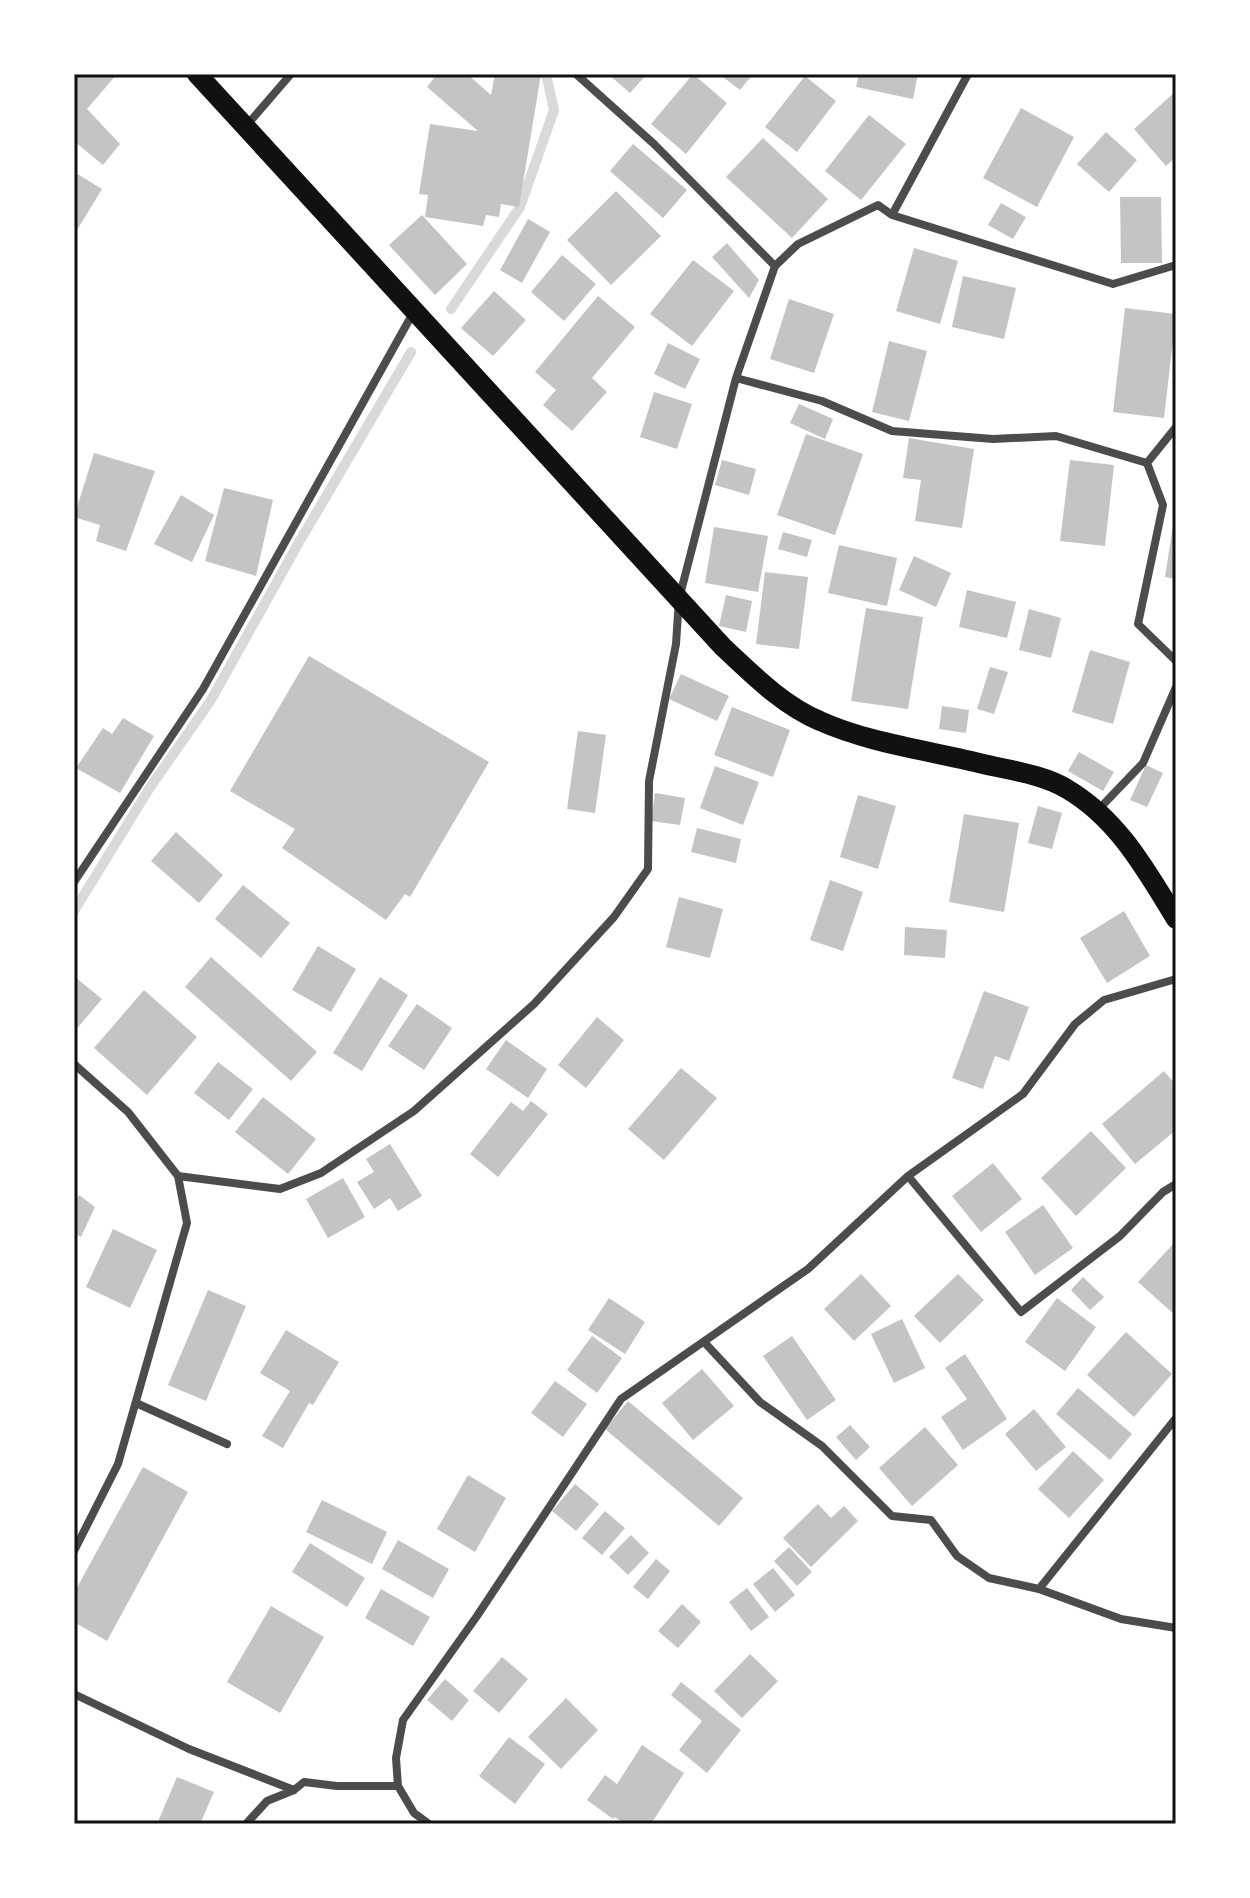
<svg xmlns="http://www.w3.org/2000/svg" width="1250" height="1898" font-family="Cabin,sans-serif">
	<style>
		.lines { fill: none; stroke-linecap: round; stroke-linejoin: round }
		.stream { stroke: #d9d9d9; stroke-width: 10 }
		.building { fill: #c4c4c4 }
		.minor { stroke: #4c4c4c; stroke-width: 8 }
		.primary { stroke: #111; stroke-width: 20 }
		.neatline { fill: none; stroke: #111; stroke-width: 3 }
	</style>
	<rect width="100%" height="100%" fill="#fff"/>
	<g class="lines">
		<path class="stream" d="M451,309L520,207L554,110L546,74
			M74,911L149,789L211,700L298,544L411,352"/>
	</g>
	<path class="building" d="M74,74H117L87,109L120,144L103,165L74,141Z
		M437,74H467L491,95L495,74H541L519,207L501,204L499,217L486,215L483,226L425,217L428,195L419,194L430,124L478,131L427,87Z
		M608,74H647L630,93Z
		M693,74L727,103L686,154L651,124Z
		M719,74H753L740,90Z
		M859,74H918L913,99L856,87Z
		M805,76L836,101L797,152L765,127Z
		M1176,91V157L1166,166L1134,129Z
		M1021,108L1074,137L1037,207L983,178Z
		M869,115L906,144L861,200L825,171Z
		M1106,132L1137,160L1109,192L1077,164Z
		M763,138L828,199L792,238L726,177Z
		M633,144L687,190L663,218L610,171Z
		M74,172L102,189L74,235Z
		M616,191L661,236L611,285L567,240Z
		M1120,197H1161L1162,263H1121Z
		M1001,203L1026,217L1013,239L988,225Z
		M422,215L467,264L435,295L389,245Z
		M528,219L550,232L522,283L500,270Z
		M727,243L759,280L749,298L712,257Z
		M914,248L958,261L940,324L896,311Z
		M562,255L596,284L564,321L531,292Z
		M693,260L734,291L692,346L650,314Z
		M963,276L1016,288L1004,339L952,327Z
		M494,291L526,320L493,356L461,328Z
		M598,296L635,327L592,378L607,392L572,431L543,405L556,390L535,372Z
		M789,299L834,314L814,373L770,359Z
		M1125,308L1176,314L1164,418L1113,412Z
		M889,341L927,351L909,421L872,412Z
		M668,343L700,359L685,389L654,374Z
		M654,392L692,404L677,449L640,437Z
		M799,404L833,419L825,439L790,423Z
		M806,434L863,454L835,535L777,515Z
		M909,438L974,449L962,528L915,521L921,480L903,478Z
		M94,453L155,471L126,551L96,541L100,525L74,517Z
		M722,460L756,469L749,495L715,485Z
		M1070,460L1114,465L1105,546L1060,541Z
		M224,488L273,500L256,576L205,561Z
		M181,495L214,515L192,562L154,544Z
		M1174,519H1176V579L1165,577Z
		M714,527L768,536L758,592L705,583Z
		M783,532L812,540L807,557L778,549Z
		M839,545L897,558L887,606L828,593Z
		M914,556L951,573L936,607L899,590Z
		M765,572L808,577L799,649L756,644Z
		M967,590L1016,602L1007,638L959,627Z
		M726,595L752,601L746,632L719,626Z
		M866,608L923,617L908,709L851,701Z
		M1029,609L1061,618L1051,658L1019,650Z
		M1090,650L1130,662L1113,724L1072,712Z
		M309,656L489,762L410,897L405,894L386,920L282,848L295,829L230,791Z
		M990,667L1008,672L994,714L977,709Z
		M681,674L729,696L717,721L669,699Z
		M942,706L969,710L966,733L939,729Z
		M732,707L790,730L773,777L714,755Z
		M123,718L154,736L120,793L76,768L103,728L112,734Z
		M578,731L606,735L595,813L567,809Z
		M1079,752L1114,772L1103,791L1068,771Z
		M1146,765L1163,773L1147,807L1130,800Z
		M715,766L759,782L743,825L700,808Z
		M655,793L685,798L680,825L651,821Z
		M858,795L896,806L878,869L840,857Z
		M1038,806L1062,813L1052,849L1028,843Z
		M964,814L1019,823L1004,912L949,902Z
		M697,828L741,839L736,863L691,852Z
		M176,832L223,875L199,903L151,861Z
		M830,880L863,892L843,951L810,940Z
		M243,885L290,923L261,958L215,919Z
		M679,897L723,909L710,958L666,947Z
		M1124,911L1150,956L1107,983L1080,938Z
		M905,927L947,930L945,958L904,955Z
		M318,946L356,969L331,1012L292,990Z
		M211,957L317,1052L291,1081L185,987Z
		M75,977L102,999L74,1032V979Z
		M380,977L408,995L362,1071L333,1053Z
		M144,990L197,1037L147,1095L94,1048Z
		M984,991L1029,1007L1009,1061L995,1056L983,1089L952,1078Z
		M417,1004L452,1028L424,1070L388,1046Z
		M597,1017L624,1040L586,1088L558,1065Z
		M506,1040L547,1069L528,1098L486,1069Z
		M218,1062L253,1089L229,1120L194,1093Z
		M681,1068L717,1098L664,1160L628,1129Z
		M1164,1071L1176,1085V1130L1135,1164L1102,1124Z
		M263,1097L316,1139L288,1174L235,1132Z
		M531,1101L548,1114L498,1177L470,1154L511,1102L523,1111Z
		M1091,1131L1126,1168L1076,1216L1041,1178Z
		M390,1144L422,1196L398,1211L390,1198L374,1209L357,1182L374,1172L366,1159Z
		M993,1163L1022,1199L981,1232L952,1196Z
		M343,1178L365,1217L328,1238L306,1199Z
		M79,1195L95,1207L81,1237L74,1233V1205Z
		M1043,1205L1073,1248L1035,1275L1005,1232Z
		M113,1229L157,1250L130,1308L86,1287Z
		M1176,1241V1316L1138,1282Z
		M861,1274L891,1306L854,1341L824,1309Z
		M958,1274L984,1300L940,1343L914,1316Z
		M1083,1277L1104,1297L1090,1310L1071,1290Z
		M208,1290L246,1306L206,1401L168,1385Z
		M609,1298L645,1322L625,1354L588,1330Z
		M1057,1298L1096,1327L1065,1371L1025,1342Z
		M902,1319L925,1368L894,1383L871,1334Z
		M286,1330L339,1362L313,1405L309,1403L283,1448L262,1436L290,1391L260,1373Z
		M1126,1332L1172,1374L1134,1417L1087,1375Z
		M592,1336L622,1358L597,1393L567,1370Z
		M792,1336L836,1400L807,1420L763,1356Z
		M965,1354L1007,1419L963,1450L941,1417L967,1399L945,1368Z
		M702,1369L734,1406L693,1440L662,1403Z
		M555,1381L587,1404L563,1437L531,1413Z
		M1078,1388L1132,1434L1110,1460L1056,1414Z
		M628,1401L743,1498L719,1526L605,1429Z
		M1034,1409L1066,1447L1036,1471L1005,1434Z
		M850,1425L870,1447L856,1460L836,1437Z
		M925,1427L958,1465L912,1506L879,1468Z
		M1073,1451L1104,1480L1069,1518L1038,1489Z
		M143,1467L188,1492L107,1641L74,1622V1593Z
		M468,1475L506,1498L475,1552L437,1529Z
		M575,1484L599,1504L576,1531L552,1511Z
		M322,1500L387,1532L372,1564L306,1532Z
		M818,1504L831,1518L844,1506L858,1521L811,1567L783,1538Z
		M605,1511L625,1528L602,1555L582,1538Z
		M631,1535L649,1553L628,1575L609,1557Z
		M398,1540L449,1569L433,1598L382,1569Z
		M310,1543L365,1578L347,1607L292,1572Z
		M789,1547L812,1572L797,1586L774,1561Z
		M656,1559L670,1571L648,1599L633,1587Z
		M773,1568L795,1595L775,1612L753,1584Z
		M747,1588L769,1617L751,1631L729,1602Z
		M381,1589L430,1617L413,1646L365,1618Z
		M682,1604L701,1622L678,1648L658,1631Z
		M271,1606L324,1637L280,1713L227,1682Z
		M750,1654L778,1681L742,1718L714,1691Z
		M502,1657L528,1679L499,1713L473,1691Z
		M445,1679L469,1700L452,1721L427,1700Z
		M681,1682L741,1730L707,1773L679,1750L702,1721L671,1695Z
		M566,1698L598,1730L561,1769L528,1737Z
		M509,1737L545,1764L515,1804L479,1776Z
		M642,1745L684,1773L651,1824H626L614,1817L613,1819L587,1800L605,1775L617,1784Z
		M177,1777L214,1792L200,1824H157Z"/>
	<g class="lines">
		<path class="minor" d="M576,74L654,144L775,266
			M247,125L291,74
			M892,215L968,74
			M736,378L822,401L892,431L993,439L1056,436L1147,463L1176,427
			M1147,463L1163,505L1138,624L1176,661
			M1098,810L1143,763L1176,687
			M74,882L203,689L413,313
			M74,1064L128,1112L178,1176L187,1223L118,1464L74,1551
			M178,1176L280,1189L321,1173L414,1111L534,1004L614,917L648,869L649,781L676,644L679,599L736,378L775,266L798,244L878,205L892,215L1113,284L1176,265
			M908,1176L1021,1312L1120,1236L1163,1192L1176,1184
			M705,1343L760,1402L822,1446L892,1516L931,1520L957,1556L989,1578L1039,1589L1121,1619L1176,1628
			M136,1403L227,1444
			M1039,1589L1176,1418
			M74,1694L189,1749L294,1790
			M246,1824L267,1801L294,1790L304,1782L337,1786H398
			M429,1824L414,1813L398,1786L396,1758L403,1720L477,1616L621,1399L808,1269L908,1176L1023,1094L1075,1024L1104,1000L1176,979"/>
		<path class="primary" d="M197,74L723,647C752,674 782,705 820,721C869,743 927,750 979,763C1007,770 1043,774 1067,789C1118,819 1146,870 1176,919"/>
	</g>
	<rect width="1250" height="1898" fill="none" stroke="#ffffff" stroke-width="152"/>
	<rect x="76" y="76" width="1098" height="1746" class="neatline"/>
</svg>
